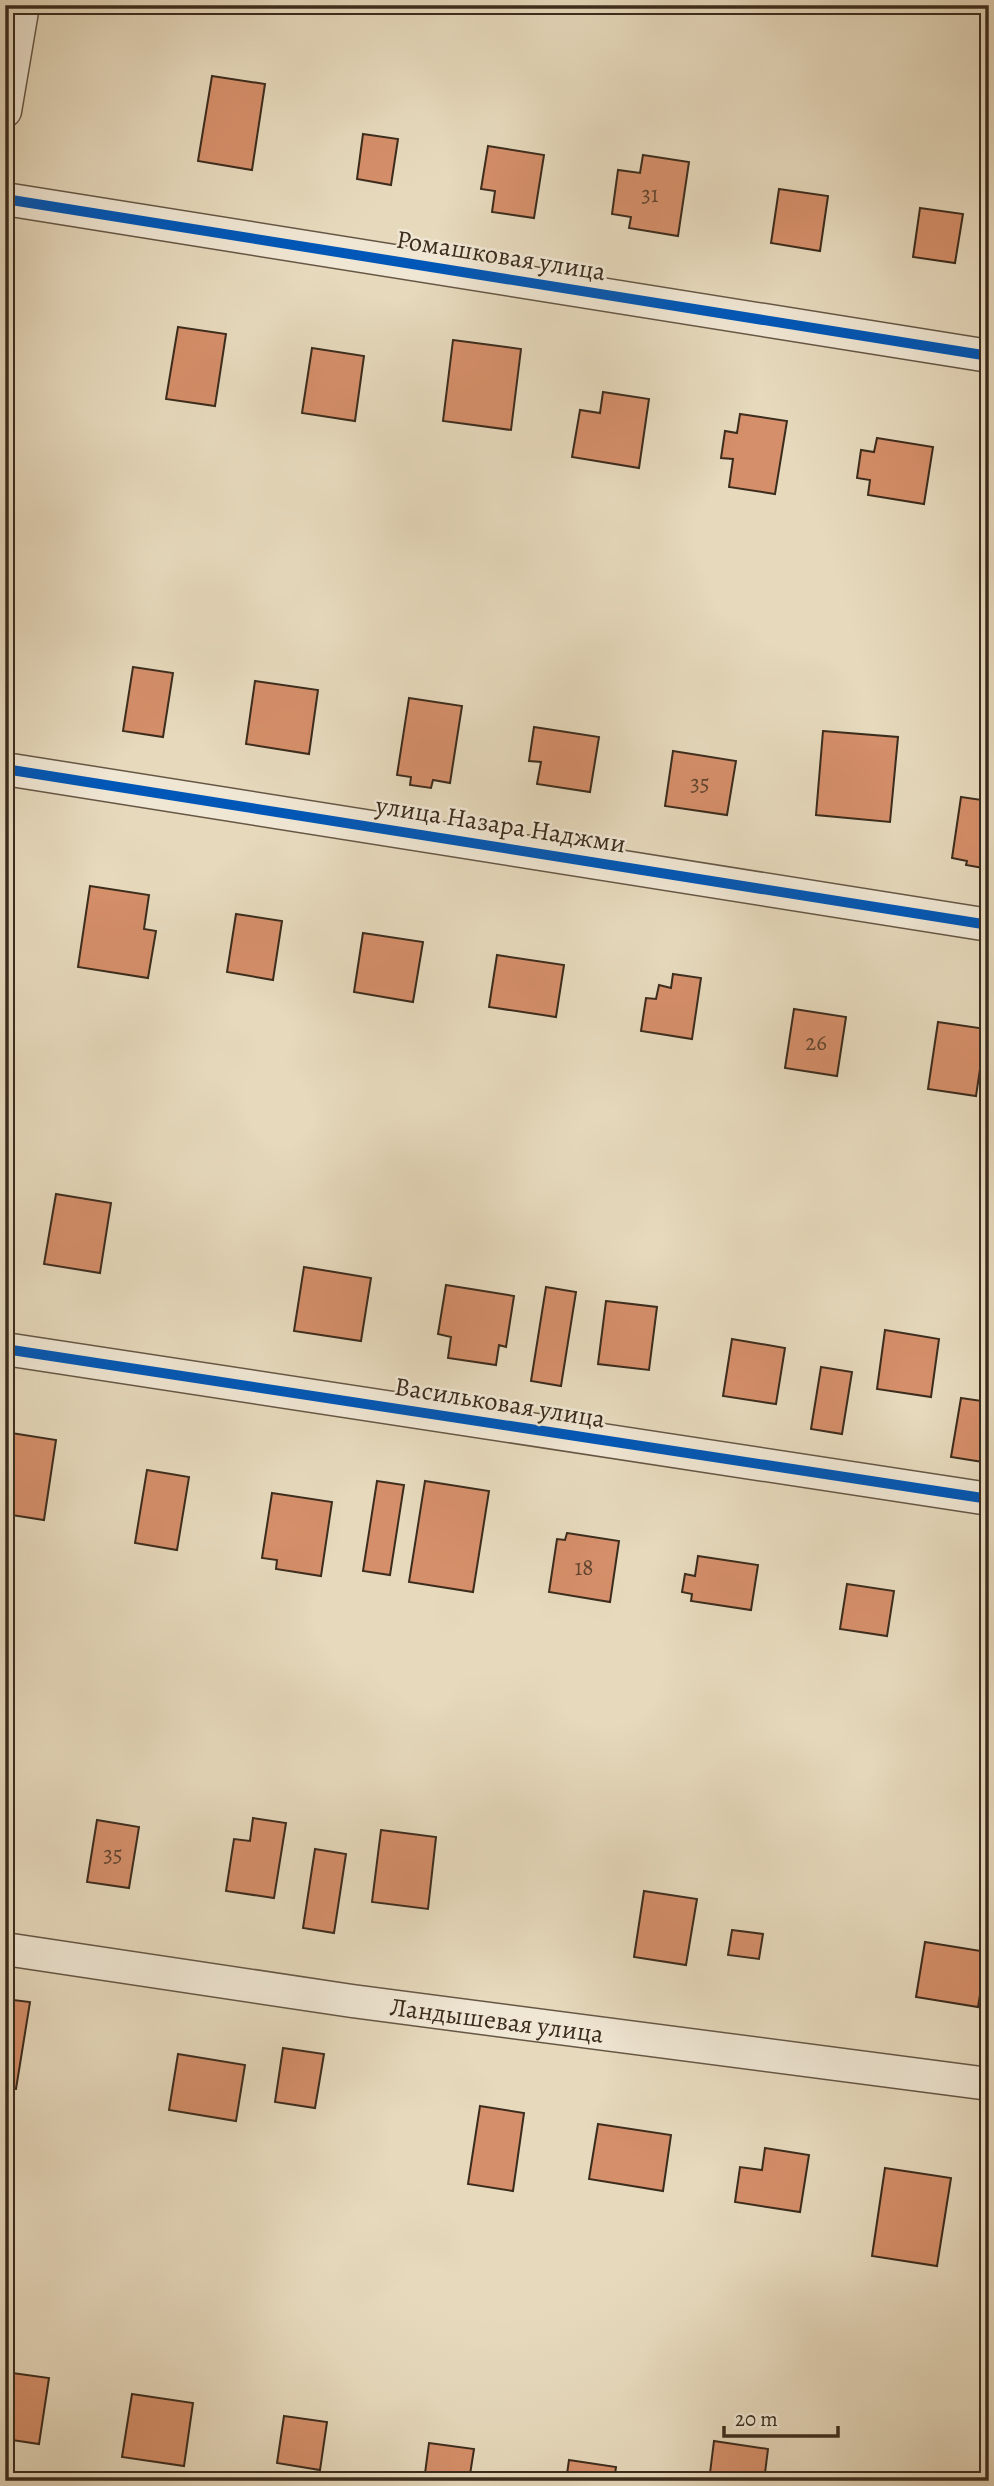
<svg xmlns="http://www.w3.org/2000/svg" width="994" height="2486" font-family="Alegreya,serif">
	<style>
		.building { fill: #d58f6a; stroke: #3c2c1d; stroke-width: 2 }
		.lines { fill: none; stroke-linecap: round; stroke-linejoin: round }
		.minor-casing { stroke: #665745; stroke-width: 35 }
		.minor { stroke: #efe6d3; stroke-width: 32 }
		.cycleway-casing { stroke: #efe6d3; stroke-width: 15 }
		.cycleway { stroke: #0057b8; stroke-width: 10 }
		.labels { text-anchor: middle; stroke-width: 5; stroke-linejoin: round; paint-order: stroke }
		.number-label { font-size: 23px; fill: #624530 }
		.street-label { font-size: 26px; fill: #3c2c1d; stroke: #efe6d3 }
	</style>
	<rect width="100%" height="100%" fill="#e6d9bc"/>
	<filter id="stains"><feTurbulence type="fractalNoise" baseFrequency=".00286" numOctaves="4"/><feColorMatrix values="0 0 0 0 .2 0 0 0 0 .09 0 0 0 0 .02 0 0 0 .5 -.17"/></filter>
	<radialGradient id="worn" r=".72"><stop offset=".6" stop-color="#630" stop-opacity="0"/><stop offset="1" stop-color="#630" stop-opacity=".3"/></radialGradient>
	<path class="building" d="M212,76L265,84L252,170L198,161Z
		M363,134L398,139L391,185L357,179Z
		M488,146L544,155L534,218L492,212L495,191L481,189Z
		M643,155L689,162L678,236L629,228L631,217L612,214L618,170L640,173Z
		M779,189L828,196L820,251L771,243Z
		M920,208L963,214L955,263L913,257Z
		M178,327L226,334L215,406L166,399Z
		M453,340L521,349L511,430L443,421Z
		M312,348L364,356L355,421L302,413Z
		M603,392L649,399L639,468L572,457L580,410L600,413Z
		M740,414L787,421L775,494L729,487L733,459L721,458L725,431L737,433Z
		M877,438L933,447L924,504L868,495L870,480L857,478L861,450L874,452Z
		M133,667L173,673L163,737L123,731Z
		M255,681L318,690L309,754L246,744Z
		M409,698L462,706L450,783L433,780L431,788L410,785L411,777L397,775Z
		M534,727L599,737L590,792L537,784L541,762L529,761Z
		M823,731L898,737L890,822L816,815Z
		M673,751L736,761L727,815L665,806Z
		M961,797L989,801V869L966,865L967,861L952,858Z
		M90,886L149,895L144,929L156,931L148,978L78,967Z
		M236,914L282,921L273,980L227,972Z
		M363,933L423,942L413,1002L354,992Z
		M497,955L564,965L556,1017L489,1007Z
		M673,974L701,978L692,1039L641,1031L646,998L656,999L659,985L671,988Z
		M794,1009L846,1017L837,1076L785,1068Z
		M938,1022L986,1029L976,1096L928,1089Z
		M56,1194L111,1203L100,1273L44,1264Z
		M304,1267L371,1278L361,1341L294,1331Z
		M446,1285L514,1296L506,1347L499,1345L496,1365L448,1358L451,1337L438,1334Z
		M546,1287L576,1292L561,1386L531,1381Z
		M606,1301L657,1307L649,1370L598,1364Z
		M885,1330L939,1339L931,1397L877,1389Z
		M732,1339L785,1348L776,1404L723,1396Z
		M821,1367L852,1372L842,1434L811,1429Z
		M961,1398L989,1402V1422L983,1462L951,1457Z
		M5,1432L56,1440L44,1520L5,1514Z
		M147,1470L189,1477L177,1550L135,1543Z
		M377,1481L404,1485L390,1575L363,1571Z
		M425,1481L489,1491L473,1592L409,1582Z
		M272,1493L332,1502L321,1576L276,1569L277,1560L262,1558Z
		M567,1533L619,1541L610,1602L549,1592L557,1539L565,1540Z
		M698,1556L758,1565L751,1610L691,1601L692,1594L682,1592L685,1574L695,1576Z
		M847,1584L894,1591L887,1636L840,1629Z
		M989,1618V1661L982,1660Z
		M253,1818L286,1823L274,1898L226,1891L234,1839L250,1841Z
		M97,1820L139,1827L129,1888L87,1882Z
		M381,1830L436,1837L428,1909L372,1902Z
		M315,1849L346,1854L334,1933L303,1928Z
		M644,1891L697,1899L686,1965L634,1957Z
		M732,1930L763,1934L759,1959L728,1955Z
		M925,1942L987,1952L978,2007L916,1997Z
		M5,1999L30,2002L16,2089L5,2088Z
		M283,2048L324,2054L315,2108L275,2102Z
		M178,2054L245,2065L236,2121L169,2110Z
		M480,2106L524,2113L513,2191L468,2184Z
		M598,2124L671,2135L663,2191L589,2179Z
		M765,2148L809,2155L800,2212L735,2202L740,2167L762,2170Z
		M885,2168L951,2178L937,2266L872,2256Z
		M5,2372L49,2378L39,2444L5,2439Z
		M132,2394L193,2403L184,2466L122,2457Z
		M284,2416L327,2422L320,2470L277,2463Z
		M714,2441L768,2449L764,2481H709Z
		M429,2443L474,2449L469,2481H424Z
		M569,2460L616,2467L614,2481H566Z"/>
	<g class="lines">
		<defs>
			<g id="minor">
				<path d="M5,111L23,5"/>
				<path d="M5,199L989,356"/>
				<path d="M5,769L989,925"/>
				<path d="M5,1349L989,1499"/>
				<path id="s1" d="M5,1949L352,2001L989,2084"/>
			</g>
		</defs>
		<use href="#minor" class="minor-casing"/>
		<use href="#minor" class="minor"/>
		<defs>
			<path id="cycleway" d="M5,199L989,356
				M5,769L989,925
				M5,1349L989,1499"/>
		</defs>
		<use href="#cycleway" class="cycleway-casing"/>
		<use href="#cycleway" class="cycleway"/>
	</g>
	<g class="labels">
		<g class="number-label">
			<text x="650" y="202">31</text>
			<text x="700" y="791">35</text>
			<text x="816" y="1050">26</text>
			<text x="584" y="1575">18</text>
			<text x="113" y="1862">35</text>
		</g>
		<g class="street-label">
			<text transform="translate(501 255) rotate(9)" y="9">Ромашковая улица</text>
			<text transform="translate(501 824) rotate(9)" y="9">улица Назара Наджми</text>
			<text transform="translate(500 1402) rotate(9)" y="9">Васильковая улица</text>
			<text dy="9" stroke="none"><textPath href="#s1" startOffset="497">Ландышевая улица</textPath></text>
		</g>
	</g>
	<rect width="994" height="2486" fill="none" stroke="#e6d9bc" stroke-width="28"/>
	<rect x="7" y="7" width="980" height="2472" fill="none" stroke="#3c2c1d" stroke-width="3.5"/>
	<rect x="14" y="14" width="966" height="2458" fill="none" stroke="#3c2c1d" stroke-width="2"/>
	<path d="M724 2426v10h114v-10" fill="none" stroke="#3c2c1d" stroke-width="3.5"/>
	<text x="735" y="2426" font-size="21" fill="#3c2c1d" stroke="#efe6d3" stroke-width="5" paint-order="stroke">20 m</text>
	<rect width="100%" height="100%" filter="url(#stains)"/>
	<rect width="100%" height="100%" fill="url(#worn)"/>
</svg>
